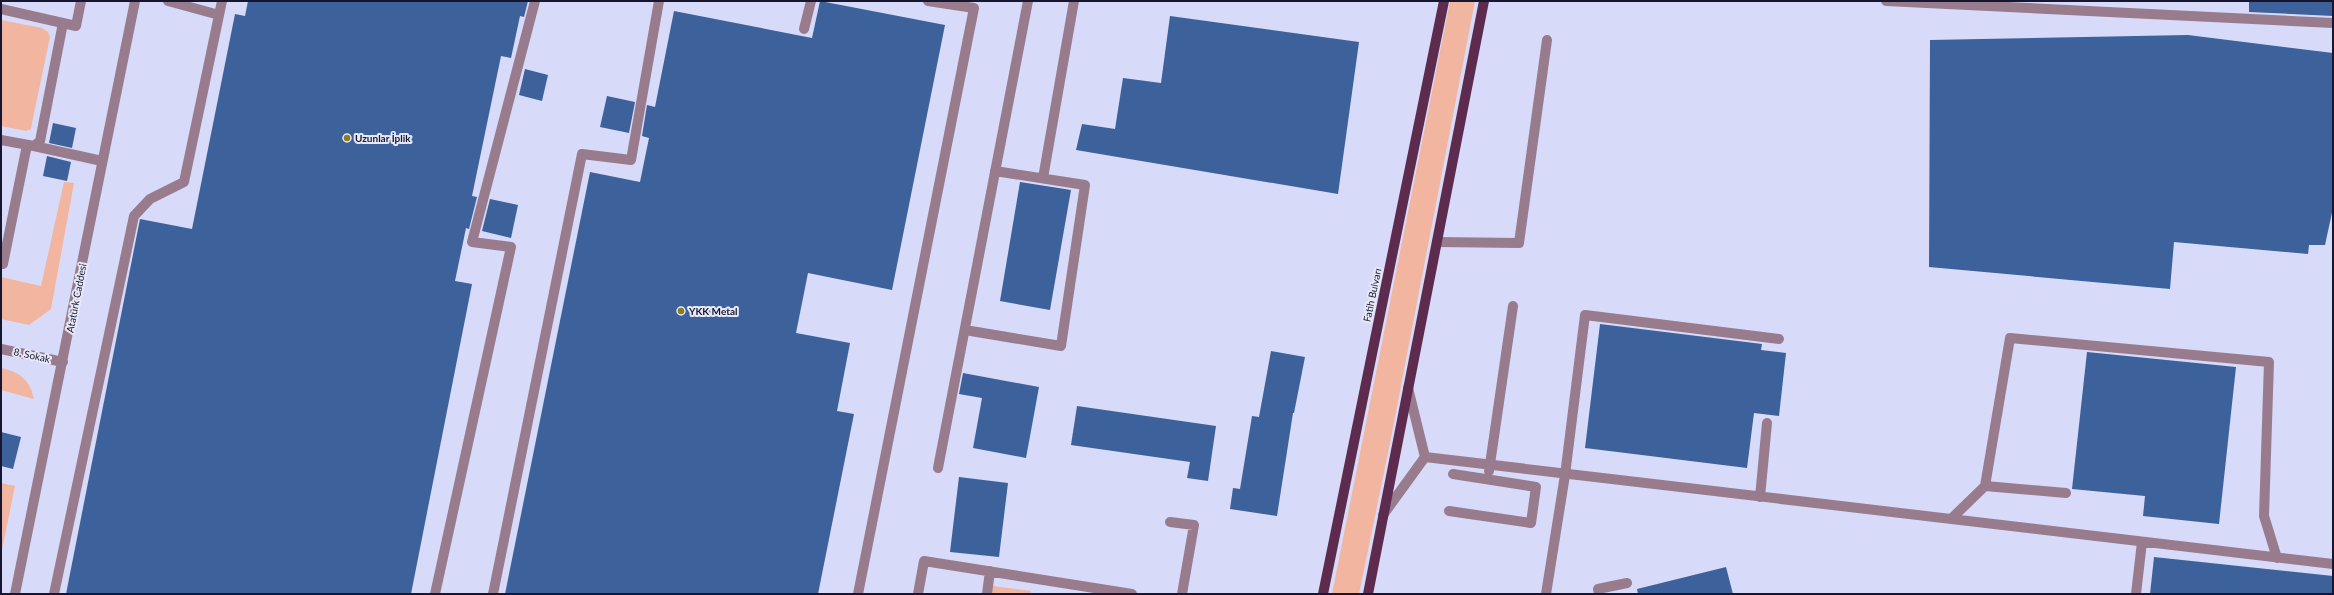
<svg xmlns="http://www.w3.org/2000/svg" width="2334" height="595" font-family="Lato,sans-serif">
	<style>
		.green { fill: #f2b5a0 }
		.building { fill: #3d619b }
		.lines { fill: none; stroke-linecap: round; stroke-linejoin: round }
		.minor { stroke: #997b8e; stroke-width: 10 }
		.major { stroke: #5c2b4e; stroke-width: 10 }
		.poi-dot { fill: #8c7d23; stroke: #e7e9f8; stroke-width: 1.5 }
		.labels { text-anchor: middle; stroke-width: 4; stroke-linejoin: round; paint-order: stroke }
		.poi-label { font-size: 10px; font-weight: bold; fill: #161631; stroke: #e7e9f8; text-anchor: start }
		.street-label { font-size: 10px; fill: #161631; stroke: #e7e9f8 }
	</style>
	<rect width="100%" height="100%" fill="#d7dbf9"/>
	<path class="green" d="M1450,1H1475L1390,443L1359,594H1332Z
		M1,20L42,28L48,32L50,37L32,123L31,129L26,131L1,126Z
		M64,182L74,183L51,309L29,325L1,319V277L41,286Z
		M1,368C20,372 30,380 34,399L1,390Z
		M1,483L15,486L1,555Z
		M993,586L1031,591L1030,594H992Z"/>
	<path class="building" d="M248,1H528L524,17L520,16L511,58L501,56L472,196L477,197L469,229L466,228L455,281L472,284L411,594H66L140,219L192,229L235,14L245,16Z
		M820,1L945,25L892,290L808,273L796,333L850,343L837,411L854,414L818,594H505L590,172L640,182L649,138L642,136L647,105L655,107L674,11L812,38Z
		M2249,1H2333V16L2249,12Z
		M1170,16L1359,42L1338,194L1076,150L1082,124L1115,129L1123,78L1161,83Z
		M2188,35L2333,53V208L2325,245H2309L2308,254L2174,242L2170,289L1929,267L1930,40Z
		M525,69L548,75L542,101L519,95Z
		M607,96L635,102L629,133L600,127Z
		M53,123L76,128L72,148L49,143Z
		M47,156L71,162L67,181L43,176Z
		M1020,182L1071,190L1050,310L1000,301Z
		M490,199L518,205L511,238L482,231Z
		M1600,324L1762,344L1761,350L1786,353L1779,416L1754,413L1747,468L1585,448Z
		M1271,351L1305,357L1294,413H1293L1277,516L1230,509L1233,488L1240,489L1252,416L1259,417Z
		M2087,352L2236,367L2219,524L2143,516L2145,496L2072,489Z
		M963,373L1039,387L1026,458L973,448L982,398L959,394Z
		M1077,406L1216,426L1208,481L1187,478L1190,462L1071,445Z
		M1,432L21,437L13,469L1,466Z
		M959,477L1008,483L999,557L950,552Z
		M2154,557L2333,576V594H2150Z
		M1726,567L1733,594H1638L1637,589Z"/>
	<g class="lines">
		<path class="minor" d="M168,1L219,15
			M1886,1L2333,23
			M1,9L76,26L81,1
			M804,29L811,1
			M1,140L34,146L40,141L63,23
			M34,146L102,161
			M1043,178L1074,1
			M1437,242L1519,243L1547,40
			M1,263L3,264L27,145
			M965,330L1061,346L1085,185L995,171
			M1,349L63,362
			M1425,457L2333,564
			M938,468L1028,1
			M1489,471L1513,306
			M1985,486L2010,338L2269,362L2264,516L2277,558
			M1760,497L1767,423
			M1449,511L1531,523L1536,487L1453,474
			M1383,515L1425,457L1408,388
			M1951,519L1985,486L2066,493
			M1170,522L1194,525L1182,594
			M15,594L135,1
			M54,594L134,216L150,199L184,182L222,1
			M435,594L511,247L472,242L535,1
			M493,594L582,154L631,160L659,1
			M858,594L974,8L928,1
			M918,594L924,561L1132,594
			M987,594L990,571
			M1546,594L1565,475L1585,315L1779,339
			M1599,594L1598,589L1627,583
			M2136,594L2142,542"/>
		<path class="major" d="M1323,594L1444,1
			M1368,594L1484,1"/>
	</g>
	<g class="poi-dot">
		<circle cx="347" cy="138" r="4"/>
		<circle cx="681" cy="311" r="4"/>
	</g>
	<g class="labels">
		<g class="poi-label">
			<text x="355" y="142">Uzunlar İplik</text>
			<text x="689" y="315">YKK Metal</text>
		</g>
		<g class="street-label">
			<text transform="translate(1372 295) rotate(-78)" y="4">Fatih Bulvarı</text>
			<text transform="translate(76 298) rotate(-79)" y="4">Atatürk Caddesi</text>
			<text transform="translate(32 355) rotate(12)" y="4">8. Sokak</text>
		</g>
	</g>
	<rect width="2334" height="595" fill="none" stroke="#161631" stroke-width="4"/>
</svg>
